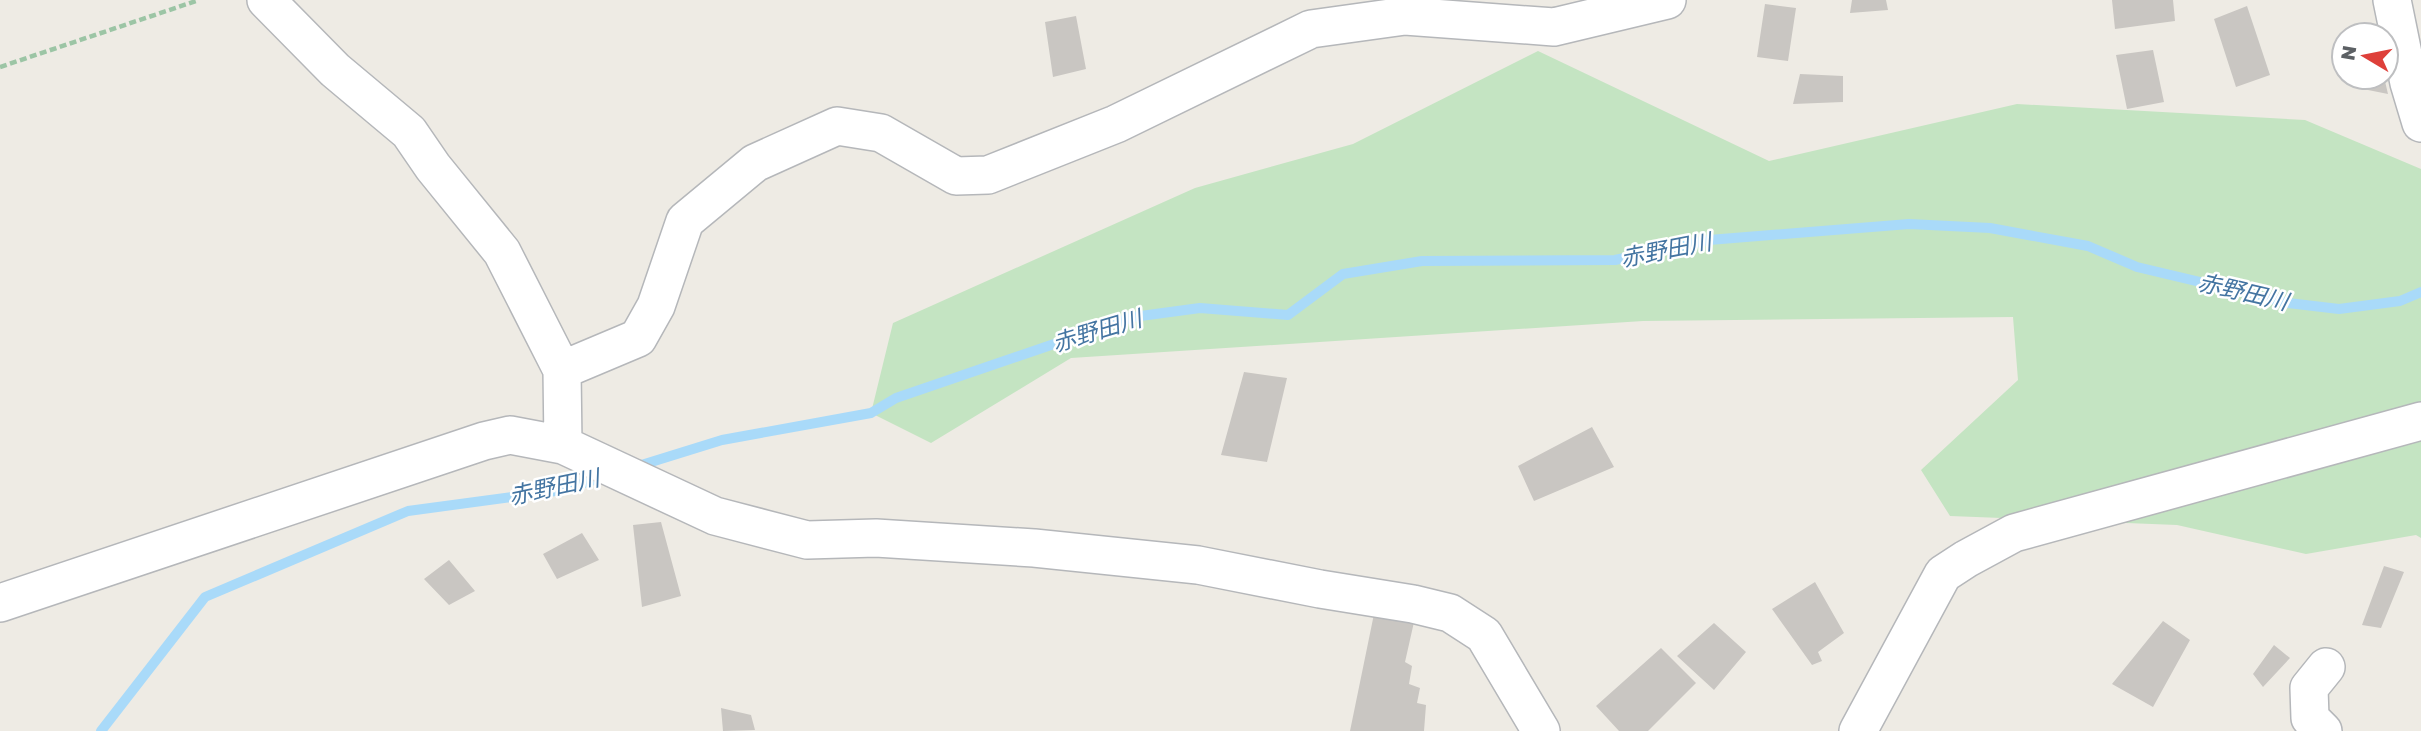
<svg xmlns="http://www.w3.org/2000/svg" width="2421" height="731" font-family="'Golos Text','Noto Sans JP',sans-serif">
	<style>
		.green { fill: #c4e4c2 }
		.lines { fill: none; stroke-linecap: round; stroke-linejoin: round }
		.stream { stroke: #a9daf9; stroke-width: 10 }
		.building { fill: #c9c6c2 }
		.minor-casing { stroke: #b5b7ba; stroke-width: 40 }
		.path { stroke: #9cc5a5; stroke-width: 4.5; stroke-dasharray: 7 3.5; stroke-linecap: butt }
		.minor { stroke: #fff; stroke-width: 37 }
		.labels { text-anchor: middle; stroke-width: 5; stroke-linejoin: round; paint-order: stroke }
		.water-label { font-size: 23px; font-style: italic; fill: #4475a2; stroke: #fff }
	</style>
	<rect width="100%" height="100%" fill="#eeebe4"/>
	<path class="green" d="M1538,51L1769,161L2017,104L2305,120L2421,169V538L2416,535L2306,554L2177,525L1950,516L1921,470L2018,380L2013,317L1643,321L1071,358L931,443L871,413L893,323L1195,188L1353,144Z"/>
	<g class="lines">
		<path class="stream" d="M635,467L722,440L871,413L896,398L1133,317L1200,308L1288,315L1343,274L1422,261L1615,260L1709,240L1909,224L1990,228L2088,246L2137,267L2288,303L2339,309L2400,301L2421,292
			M101,731L205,597L408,511L563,490L606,476"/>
	</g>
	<path class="building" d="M1852,0H1886L1888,10L1850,13Z
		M2112,0H2173L2175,21L2115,29Z
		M1765,4L1796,8L1788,61L1757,57Z
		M2247,6L2270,75L2236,87L2214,19Z
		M1076,16L1086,69L1053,77L1045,22Z
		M2153,50L2164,102L2127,109L2116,55Z
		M1800,74L1843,76V102L1793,104Z
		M2354,77H2384L2388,94L2358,88Z
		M1244,372L1287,378L1267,462L1221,455Z
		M1592,427L1614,467L1534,501L1518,466Z
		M661,522L681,596L642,607L633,525Z
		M582,533L599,560L557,579L543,554Z
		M449,560L475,591L449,605L424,579Z
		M2384,566L2404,572L2381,628L2362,625Z
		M1815,582L1844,633L1818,652L1822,661L1812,665L1772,609Z
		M1374,614L1414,622L1405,662L1412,666L1409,684L1420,688L1417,703L1426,705L1424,731H1350Z
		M2163,621L2190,640L2153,707L2112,684Z
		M1714,623L1746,652L1714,690L1677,656Z
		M2274,645L2290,658L2263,687L2253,674Z
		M1661,648L1696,683L1648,731H1619L1596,706Z
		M721,708L751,715L755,730L723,731Z"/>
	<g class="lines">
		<defs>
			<path id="minor" d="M266,0L335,70L409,132L433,167L502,252L562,370L563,445
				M2392,0L2409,83L2421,123
				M562,370L638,338L656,306L685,221L755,163L837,126L881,133L956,176L988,175L1116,124L1311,29L1405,16L1554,27L1667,0
				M0,603L484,441L510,435L563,445L715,516L807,540L876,538L1034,548L1198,565L1320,589L1413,604L1450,613L1484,635L1541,731
				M1858,731L1943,574L1966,559L2014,533L2421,421
				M2323,731L2310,718L2309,688L2326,667"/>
		</defs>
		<use href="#minor" class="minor-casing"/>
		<path class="path" d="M0,67L199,0"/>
		<use href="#minor" class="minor"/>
	</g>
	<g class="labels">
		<g class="water-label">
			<text transform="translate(1666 250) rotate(-11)" y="8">赤野田川</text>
			<text transform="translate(2243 292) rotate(13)" y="8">赤野田川</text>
			<text transform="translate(1097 331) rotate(-17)" y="8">赤野田川</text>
			<text transform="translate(554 487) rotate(-12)" y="8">赤野田川</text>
		</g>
	</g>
	<g transform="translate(2365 56) rotate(280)"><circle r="33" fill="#ffffff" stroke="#bebfc1" stroke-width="2"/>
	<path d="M0-5L12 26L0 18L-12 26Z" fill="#de403a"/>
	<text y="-10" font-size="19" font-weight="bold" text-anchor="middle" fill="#5c6064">N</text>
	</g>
</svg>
